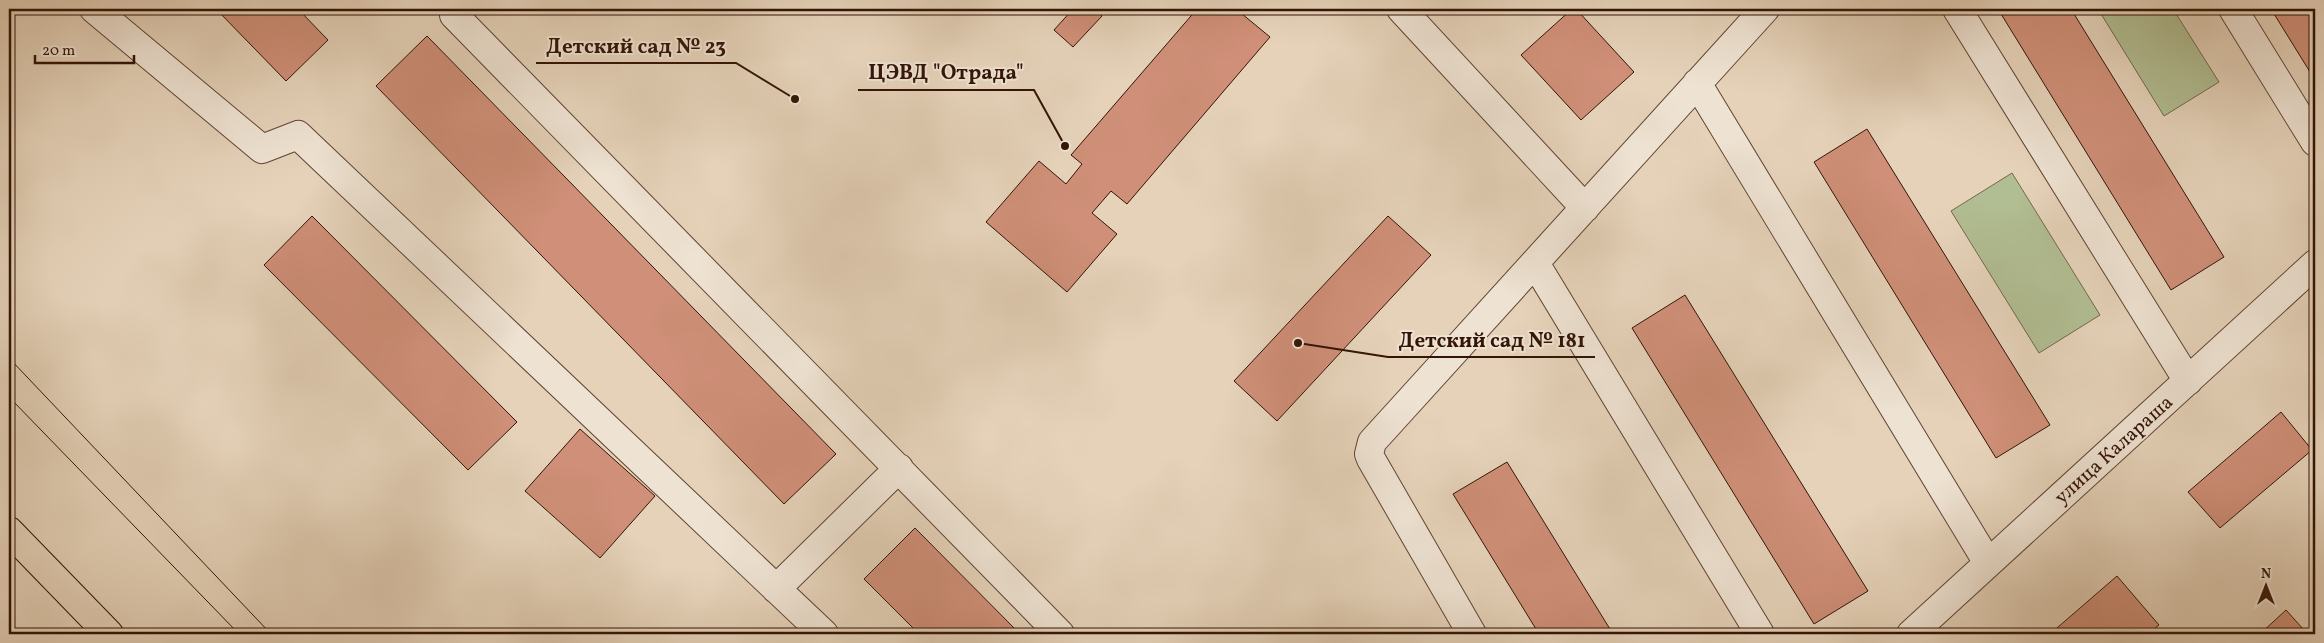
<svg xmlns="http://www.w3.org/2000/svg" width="2324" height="643" font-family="Vollkorn,serif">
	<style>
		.green { fill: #b1bd92; stroke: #72684c }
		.building { fill: #cf8f78; stroke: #331406 }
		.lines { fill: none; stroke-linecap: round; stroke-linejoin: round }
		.minor-casing { stroke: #604433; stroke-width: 30 }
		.major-casing { stroke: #331406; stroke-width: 30 }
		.minor { stroke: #eee2d2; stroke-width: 28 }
		.major { stroke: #e5d2b9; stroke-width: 28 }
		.tram { stroke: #331406; stroke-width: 1 }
		.labels { text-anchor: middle; stroke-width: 4; stroke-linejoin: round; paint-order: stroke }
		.street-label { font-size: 20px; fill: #331406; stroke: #eee2d2 }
		.leader { fill: none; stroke: #331406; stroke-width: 2 }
		.callout-dot { fill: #331406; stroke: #eee2d2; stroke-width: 2 }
		.callout-label { font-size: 21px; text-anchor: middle; font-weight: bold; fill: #331406; stroke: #eee2d2; stroke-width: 4; stroke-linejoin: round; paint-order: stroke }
	</style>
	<rect width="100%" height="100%" fill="#e5d2b9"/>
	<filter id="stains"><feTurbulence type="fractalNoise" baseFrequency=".004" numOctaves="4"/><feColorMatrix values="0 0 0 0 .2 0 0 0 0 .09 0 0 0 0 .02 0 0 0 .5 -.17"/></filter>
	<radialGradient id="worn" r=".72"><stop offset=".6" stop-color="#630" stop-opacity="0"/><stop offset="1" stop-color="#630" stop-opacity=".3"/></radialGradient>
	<path class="green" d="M2098,9H2173L2219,82L2164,116Z
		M2012,173L2100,315L2039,353L1951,211Z"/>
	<path class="building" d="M216,9H298L328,40L286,81Z
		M1073,9H1095L1102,16L1073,47L1054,30Z
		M1197,9H1236L1270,37L1127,204L1111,191L1092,213L1117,234L1067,292L986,222L1039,161L1066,184L1082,164L1071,155Z
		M1572,9H1576L1634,72L1581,120L1521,55Z
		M1998,9H2071L2224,257L2171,290Z
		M2271,9H2315V80Z
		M427,36L836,454L784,504L376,86Z
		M1867,129L2050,425L1996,458L1814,162Z
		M312,216L517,422L468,470L264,265Z
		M1388,216L1431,255L1277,421L1234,381Z
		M1685,295L1868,591L1814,624L1632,328Z
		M2281,412L2312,450L2220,528L2188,492Z
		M580,429L655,496L600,558L525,491Z
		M1507,462L1613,634H1539L1453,494Z
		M915,528L1020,634H919L864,579Z
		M2117,576L2159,625L2148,634H2050Z
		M2286,610L2304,630L2300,634H2260Z
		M770,629L776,634H765Z"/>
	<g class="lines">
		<defs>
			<path id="minor" d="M94,9L262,149L298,135L824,634
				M1401,9L1585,208
				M1957,9L2188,381
				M2233,9L2315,142
				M454,15L1060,634
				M1697,83L1988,563
				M1535,263L1760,634
				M776,589L899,468
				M1472,634L1371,459L1369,454L1372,442L1765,9
				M1911,634L2315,264"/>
			<path id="major" d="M9,531L109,634"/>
		</defs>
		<use href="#minor" class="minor-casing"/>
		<use href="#major" class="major-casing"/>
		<use href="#minor" class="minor"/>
		<use href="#major" class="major"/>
		<path class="tram" d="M9,358L271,634
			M9,397L239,634"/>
	</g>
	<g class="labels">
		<g class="street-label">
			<text transform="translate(2113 449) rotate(-42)" y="7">улица Калараша</text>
		</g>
	</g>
	<path class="leader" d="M795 99L736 63H536M1065 146L1034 90H858M1298 343L1388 357H1595"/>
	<g class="callout-dot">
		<circle cx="795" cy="99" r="5"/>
		<circle cx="1065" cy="146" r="5"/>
		<circle cx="1298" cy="343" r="5"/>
	</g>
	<g class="callout-label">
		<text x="636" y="53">Детский сад № 23</text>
		<text x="946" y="79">ЦЭВД "Отрада"</text>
		<text x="1492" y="347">Детский сад № 181</text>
	</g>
	<rect width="2324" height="643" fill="none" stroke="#e5d2b9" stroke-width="30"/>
	<rect x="10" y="10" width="2304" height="623" fill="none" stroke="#331406" stroke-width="2.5"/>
	<rect x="15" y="15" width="2294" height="613" fill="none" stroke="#331406"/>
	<g transform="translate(2266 586)" stroke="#eee2d2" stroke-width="4" paint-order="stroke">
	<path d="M0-4L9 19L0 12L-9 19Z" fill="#331406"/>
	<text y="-8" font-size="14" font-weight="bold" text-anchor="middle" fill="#331406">N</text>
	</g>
	<path d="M35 55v8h99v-8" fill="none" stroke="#331406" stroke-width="2.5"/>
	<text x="42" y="55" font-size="15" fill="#331406" stroke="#eee2d2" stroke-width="4" paint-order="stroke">20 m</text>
	<rect width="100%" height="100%" filter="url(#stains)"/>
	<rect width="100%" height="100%" fill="url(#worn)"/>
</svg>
